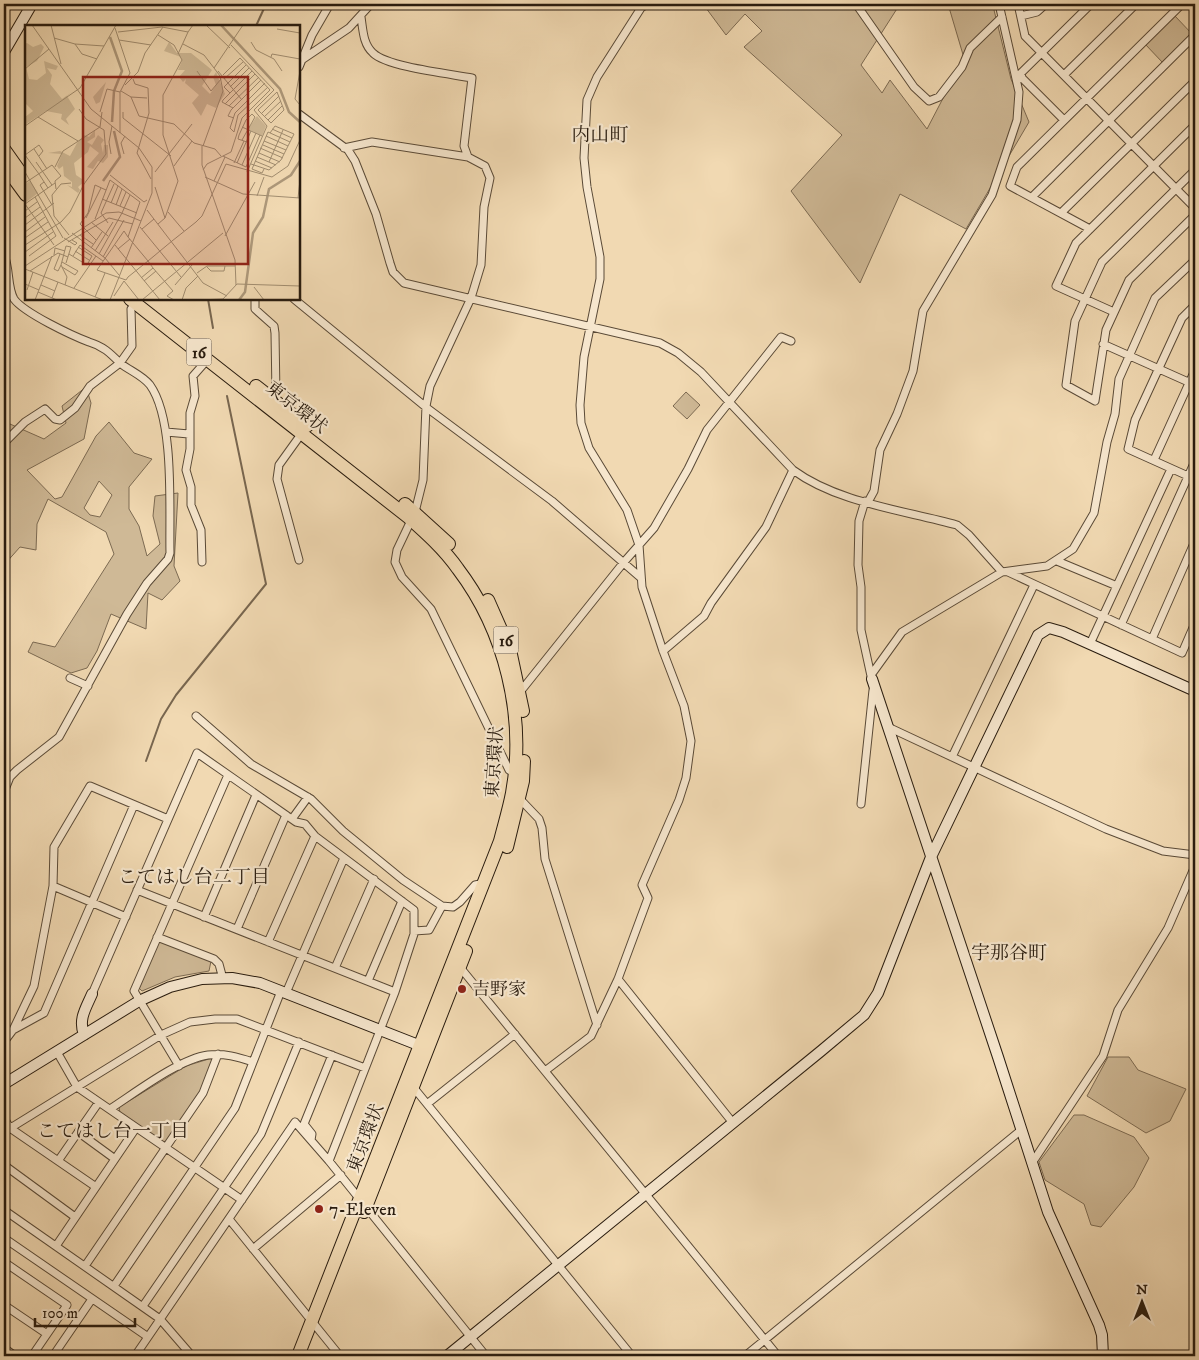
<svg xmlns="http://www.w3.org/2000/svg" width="1199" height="1360" font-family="'IM FELL DW Pica','Noto Serif JP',serif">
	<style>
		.green { fill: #cfb996; stroke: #7c6a52; fill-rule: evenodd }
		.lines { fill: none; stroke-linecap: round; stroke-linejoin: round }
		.stream { stroke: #78664f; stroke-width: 2 }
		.street-casing { stroke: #5a4a37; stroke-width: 9 }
		.secondary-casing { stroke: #281b0e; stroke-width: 12 }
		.highway-casing { stroke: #281b0e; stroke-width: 14 }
		.street { stroke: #f6e6cd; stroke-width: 7 }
		.secondary { stroke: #f6e6cd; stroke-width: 10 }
		.highway { stroke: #f1d9b2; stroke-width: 12 }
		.poi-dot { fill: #8f2418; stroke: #f6e6cd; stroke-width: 2 }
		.labels { text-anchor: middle; stroke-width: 4.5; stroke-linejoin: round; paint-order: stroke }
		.shield { fill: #f6e6cd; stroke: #665847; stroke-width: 1 }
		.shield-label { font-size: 16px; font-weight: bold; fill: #281b0e }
		.street-label { font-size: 18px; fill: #281b0e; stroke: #f6e6cd }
		.poi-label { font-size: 18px; fill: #281b0e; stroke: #f6e6cd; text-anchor: start }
		.neighbourhood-label { font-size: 19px; fill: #281b0e; stroke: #f6e6cd }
		.inset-river { fill: none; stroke: #ad987a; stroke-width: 2.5 }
		.inset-road { fill: none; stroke: #a18d70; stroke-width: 1 }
		.view { fill: #8f2418; fill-opacity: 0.15; stroke: #8f2418; stroke-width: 2.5 }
		.inset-edge { fill: none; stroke: #281b0e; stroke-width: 2.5 }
	</style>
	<rect width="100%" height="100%" fill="#f1d9b2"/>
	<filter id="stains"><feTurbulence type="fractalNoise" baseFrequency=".004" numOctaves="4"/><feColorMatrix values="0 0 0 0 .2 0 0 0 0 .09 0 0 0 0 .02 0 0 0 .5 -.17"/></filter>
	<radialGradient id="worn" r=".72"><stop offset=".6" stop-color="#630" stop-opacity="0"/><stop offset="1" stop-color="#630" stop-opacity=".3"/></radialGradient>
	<path class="green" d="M703,4H900L861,65L882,93L890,80L927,129L964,58L948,4H991L994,10L1011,79L1029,122L966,229L900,194L860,283L791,191L842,135L744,47L762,31L745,14L726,35Z
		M1175,16L1193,35L1163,63L1145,44Z
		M86,387L91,403L84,439L27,470L55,499L62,497L96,436L109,422L134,453L152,459L129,487V509L139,526L147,556L160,544L153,516L155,496L178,493L174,566L180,581L162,600L148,593L146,629L111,614L97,651L87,668L71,673L28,652L33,642L55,647L114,554L106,532L48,499L37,524L36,550L20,547L4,565V434L10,424L44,439L66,423L62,406ZM99,481L112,495L100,517L90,515L84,508Z
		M686,392L700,405L687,419L673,406Z
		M162,941L211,961L209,971L175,977L142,991L138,987L158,942Z
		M1108,1057H1129L1138,1070L1186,1089L1170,1121L1146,1133L1087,1096Z
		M212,1058L214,1061L201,1093L168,1141L163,1142L120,1113L119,1107L186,1066Z
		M1074,1115H1084L1134,1137L1149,1158L1134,1187L1101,1227L1091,1225L1084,1204L1045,1180L1039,1162Z"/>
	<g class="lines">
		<path class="stream" d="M256,26L266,4
			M208,299L213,328
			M146,761L161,719L176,695L266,584L227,396"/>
		<defs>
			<path id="street" d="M856,4L914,87L929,101L939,97L962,67L970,48L1002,17
				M1018,4L1025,36L1195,208
				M1021,16L1037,12L1046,4
				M361,17C363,30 363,44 373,53C387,67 451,74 472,78L464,146L468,157L485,166L490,178L484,207L481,265L471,298L430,386L426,406L423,480L415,512L397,550L395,562L402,577L431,609L509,770L515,773
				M303,59L349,28L371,4
				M299,67L312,35L330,4
				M1064,75L1136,4
				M299,114L348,150L355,161L376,214L390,263L393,272L404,283L660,343L678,353L701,372L793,470C838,503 903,510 957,525L969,535L1002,572
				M1064,120L1022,78L1021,73L1091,4
				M344,148L372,142L468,157
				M1195,170L1102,262L1075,321L1066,385L1095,401L1106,330L1129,280L1195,215
				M1032,197L1195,35
				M1061,213L1195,81
				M1090,229L1010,186L1017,167L1182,4
				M4,255C10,268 7,287 14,299C24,313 73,336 89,342C103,346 110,353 120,363C130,371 142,375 150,385C175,420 169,510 170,553L168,559L147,583L127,614L59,737L17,770L10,777L4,792
				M255,299V309L274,326L275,333L276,395L272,401
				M294,299L427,408L552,501L640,577
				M1114,312L1056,286L1076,243L1195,125
				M1103,344L1195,385
				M166,432L189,434
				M4,443L25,422L45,409L55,419L60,420L75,408L90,386L120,363L132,346L131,309L137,301
				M1154,460L1195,370
				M1188,476L1128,449L1135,420L1182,318L1195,305
				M865,501L859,521L858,565L861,587V630L871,676
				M868,502L874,491L880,450L897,414L913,371L923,311L992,195L1017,120L1019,92L999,4
				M299,560L277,479L279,465L302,433
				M1057,561L1117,586
				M202,562L201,530L191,505V487L186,470L190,449V413L195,396L193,376L208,359
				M1008,572L1182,653L1195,623
				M1121,625L1195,461
				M1152,639L1195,541
				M1090,644L1171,469
				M663,651L704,616L711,603L766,527L793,470
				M871,675L902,632L1002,572L1047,566L1073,549L1094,513L1107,442L1115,414L1119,379L1155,298L1195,260
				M70,678L88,686
				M520,692L624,562L654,528L688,469L707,430L781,337L791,341
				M196,716L251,764L311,799L343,831L403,880L442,906L453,907L460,902L475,885L485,883
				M888,727L1106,829L1163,851L1195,855
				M952,757L1034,585
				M519,798L539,819L542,828L545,859L597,1025
				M861,804L873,690
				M292,819L308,797
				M53,886L126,917
				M137,890L395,992
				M204,917L256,795
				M237,929L286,815
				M414,931L429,930L442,906
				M157,937L214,959L219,964L223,979
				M268,942L315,836
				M459,966L778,1356
				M335,968L374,879
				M618,979L733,1123
				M368,981L402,901
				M286,993L344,858
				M92,994L197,753L296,822L305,824L315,836L414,910V934L395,992L329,1161
				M13,1030L44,1013L134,805
				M4,1042L13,1030L34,986L53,886L54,847L90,786L168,819
				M57,1052L77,1087L242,1200
				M179,1066L134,991L228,775
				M545,1071L591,1036L618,979L648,898L642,885L679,800L686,778L691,741L684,706L663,651L642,587L639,545L627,510L589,448L581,423L580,405L584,357L600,279V257L587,187L584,158L587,100L597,77L641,8L647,4
				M414,1088L632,1356
				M427,1104L515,1034
				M110,1109C135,1093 179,1059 208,1055C224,1053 238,1057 253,1062
				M4,1118L10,1128L96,1187
				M4,1132L161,1035L190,1022L215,1019H237L365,1068
				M78,1132L115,1159
				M311,1140L312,1134L304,1124L332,1055
				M58,1161L99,1102
				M1032,1163L1103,1056L1118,1010L1168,928L1195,866
				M4,1165L75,1217
				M4,1210L160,1319L192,1356
				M229,1219L340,1356
				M4,1238L148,1337
				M56,1246L136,1128
				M253,1249L341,1175
				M4,1262L67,1305L32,1356
				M85,1266L203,1093L218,1054
				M114,1286L235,1108L281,991
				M4,1305L47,1334
				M143,1306L261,1134L299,1042
				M4,1348L15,1356
				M53,1356L92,1299
				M135,1356L295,1122L329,1161L486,1356
				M745,1356L1020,1131"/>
			<path id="secondary" d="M4,52L32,4
				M872,679L998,1057L1048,1212L1099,1325L1102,1335L1103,1356
				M84,1035C78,1019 86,1008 92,994
				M4,1084L139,1001L170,987L202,979L232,978L260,983L426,1048
				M447,1356L821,1051L864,1015L878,993L931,857L1038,635L1049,628L1063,632L1195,691"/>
			<path id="highway" d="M4,149L26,180
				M4,165L26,195
				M130,299L408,517C426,533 444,549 458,569C505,631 526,716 512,793C509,809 504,825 500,841L298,1356
				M256,386L307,426
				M405,504L449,544
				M488,600L510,650L523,711
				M507,847L523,781L524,761
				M364,1212L466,951"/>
		</defs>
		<use href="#street" class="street-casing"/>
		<use href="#secondary" class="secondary-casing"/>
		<use href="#highway" class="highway-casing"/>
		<use href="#street" class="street"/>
		<use href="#secondary" class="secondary"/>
		<use href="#highway" class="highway"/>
	</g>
	<g class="poi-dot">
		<circle cx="462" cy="989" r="5"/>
		<circle cx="319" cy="1209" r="5"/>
	</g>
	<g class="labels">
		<g class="shield">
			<rect x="186.5" y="338.5" width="25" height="27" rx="4"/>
			<rect x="493.5" y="626.5" width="25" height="27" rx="4"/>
		</g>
		<g class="shield-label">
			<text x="199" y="358">16</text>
			<text x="506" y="646">16</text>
		</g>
		<g class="street-label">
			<text transform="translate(297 407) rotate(38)" y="6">東京環状</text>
			<text transform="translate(494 762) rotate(-86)" y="6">東京環状</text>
			<text transform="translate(365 1138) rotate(-69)" y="6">東京環状</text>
		</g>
		<g class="poi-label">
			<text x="472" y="995">吉野家</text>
			<text x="329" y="1215">7-Eleven</text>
		</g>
		<g class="neighbourhood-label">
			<text x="600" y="141">内山町</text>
			<text x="194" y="883">こてはし台二丁目</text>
			<text x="1009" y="959">宇那谷町</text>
			<text x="113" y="1137">こてはし台一丁目</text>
		</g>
	</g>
	<g transform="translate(25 25)">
		<rect width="275" height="275" fill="#f1d9b2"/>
		<path d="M144,17L152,28H166L187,45L177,61L185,69L191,60L188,52L191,47L200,69L191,83L182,79L176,91L167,78L174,70L160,58L161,54L158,57L154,52L160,45H153L157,36L156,32L139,26ZM2,18L8,22L16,19L19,22L12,36L1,42L4,54L12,55L21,48L19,36L33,41L31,45L22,43L27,50L25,59L37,74L47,67L42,71L50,84L41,94L44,100L36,94L37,89L21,86L1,99L0,92L8,86L0,78V19ZM81,57L75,77L71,79L68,72ZM232,91L241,101L237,111L223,104ZM70,105V112L62,117L67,120L73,110L79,115L76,119L78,128L79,120H83V132L78,138L73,136L68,144L62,142L74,128L65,121L63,127L49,138L51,150L60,156L53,162L55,165L50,173L53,168L42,160L47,162V157L39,151L38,141L34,144L32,141L37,129L23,128L35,126L45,131L52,118L59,110L64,112ZM5,156L13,168L0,178V159Z" fill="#cfb996"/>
		<path class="inset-river" d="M196,0L255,64L264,87L275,97M85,12L97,46L89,66L87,97M78,156L95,132L89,106M214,275L220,267L228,208L238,192L244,164L266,150L275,136"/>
		<path class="inset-road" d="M7,0L66,84L114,123L127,142V168L85,275M26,0L36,39M181,0L205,23M90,3L105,48L95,67V108M252,4L275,8M93,7L137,2L163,7L168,0M133,10L149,20L157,35L138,70V110L153,156L140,193L133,199M29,13L50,19L57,29L72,34M94,15L126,20M226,17L231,25L249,34L257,46M50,19L79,21M158,19L179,30L189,43M206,20L249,65L229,85L242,101L222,147M153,29L163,7M246,32L247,29L275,34M0,44L24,24M172,46L186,66L196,54M193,46L217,75M275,46L270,74L275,80M198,50L215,33M108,54L110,59L123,63L124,88L112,128L126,154M199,54L218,37M100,60L113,47L120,28L138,2M205,62L224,43M96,66L106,72L114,91L149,99L169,118L190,124L196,131M252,67L259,85L246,98L233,85ZM205,68L199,62L221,40M106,72L122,73M200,79L230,49M204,81L234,52M208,83L197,77L198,75L227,46M75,87L82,64L95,67M98,87V93L146,131M237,88L254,71M13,92L53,116M239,92L256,76M209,93L203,91L206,85L236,55M243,95L257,81M0,101L55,63L91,0M217,102L237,111M247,104L267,113M209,107L205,103L210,88L240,58M209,107L213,90L243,62M243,107L265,117M241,111L263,121M217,115L230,92M239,116L261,125M222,117L213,114L214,110L221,95L227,89L230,92M238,120L259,129M177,121V140L210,235L211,260M178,121L198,66L195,51L189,43L218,0M235,123L258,133M9,124L22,144M234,128L255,137M86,129L84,117L87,101M99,129L96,118L100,111M14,131L18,126L14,120L0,130L14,149M198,131L221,142L235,110M232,132L251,140M230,136L247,143M11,137L27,160M244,137L258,105M209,138L219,116M212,138L226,106M226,139L244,145L256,135L269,109L250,101L245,108M217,140L231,108M149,141L167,116M30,142L38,126L75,102L77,87M239,144L237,148L227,144L243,107M178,145L182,139L206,127L217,93L245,65L215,33M0,147L38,213M130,147L167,99M14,149L23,163M85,150L119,177L122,175M180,152L218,169L275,173M189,156L200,132M19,157L15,160L27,180M0,158L27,140L36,151L30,156L31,164M130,162L140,193M232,171L239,152M273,173L275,155M77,174L112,188M86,178L93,161M0,179L29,220M0,179L30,158M91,180L97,164M95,181L101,167M122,185L178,258L202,271M0,186L12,177M143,187L159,206M97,188L105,170M0,193L15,182M61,193L76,163M70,194L85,155L115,177L103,212M66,197L83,211M83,198L76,188L89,159M0,200L29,178M115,202L156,252M117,204L129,194M0,207L20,192M47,208L80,233L94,250M44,210L29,191L27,170L36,159L46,158M55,210L68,219M200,211L230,157M0,213L23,197M39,213L50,220L52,218L47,215M71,215L55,199L63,188L70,160L81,165M43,217L84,193L108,199M0,220L36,197L45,187L59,159L81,129L79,105L61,94L54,84M90,220L135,275M66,223L77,207M93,224L105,214M50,226L64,235M70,226L88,197M0,227L28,207M35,229L29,244L33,246L36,240M44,229L62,240L67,231L53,222M74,229L97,188M29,230L30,223L40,226M4,231L31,211L10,172M48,231L55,220L78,236M78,232L99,195M37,237L53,246L50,250L37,242M0,241L81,188L94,187L116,196M182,242L186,246H199L200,241M0,244L78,275M5,246L33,228L43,232M172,248L182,241H210M116,253L128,243M99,256L114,275M119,256L131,246M0,259L14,265M16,260L30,266M40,260L42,252L36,240L41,221L46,222L41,238M150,260L167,240M229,262L239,275M49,263L71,231M2,265L8,247M13,267L32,275M89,271L99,256M70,272L80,248M27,273L33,257M10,275L27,231M117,275L198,208M149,275L142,271L148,266L128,243L123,236L103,212L99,206L72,245L101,255L103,252L123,236L147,216L171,197L177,191L201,139L247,152L263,141L275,115M157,275L161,263L173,251M173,275L198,274L212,259L275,261"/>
		<path class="view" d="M58,52H223V239H58Z"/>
		<rect width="275" height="275" class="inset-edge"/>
	</g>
	<rect width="1199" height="1360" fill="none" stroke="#f1d9b2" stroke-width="20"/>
	<rect x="5" y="5" width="1189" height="1350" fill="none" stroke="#281b0e" stroke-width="2.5"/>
	<rect x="10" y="10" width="1179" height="1340" fill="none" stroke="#281b0e"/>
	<g transform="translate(1142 1302)" stroke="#f6e6cd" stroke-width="4" paint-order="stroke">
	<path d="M0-4L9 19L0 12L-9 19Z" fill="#281b0e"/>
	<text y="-8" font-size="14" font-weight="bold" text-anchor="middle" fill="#281b0e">N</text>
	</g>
	<path d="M35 1318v8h100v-8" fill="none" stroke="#281b0e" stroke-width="2.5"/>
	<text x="42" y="1318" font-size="15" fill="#281b0e" stroke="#f6e6cd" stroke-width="4" paint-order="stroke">100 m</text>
	<rect width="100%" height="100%" filter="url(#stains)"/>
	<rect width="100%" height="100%" fill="url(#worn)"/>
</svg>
